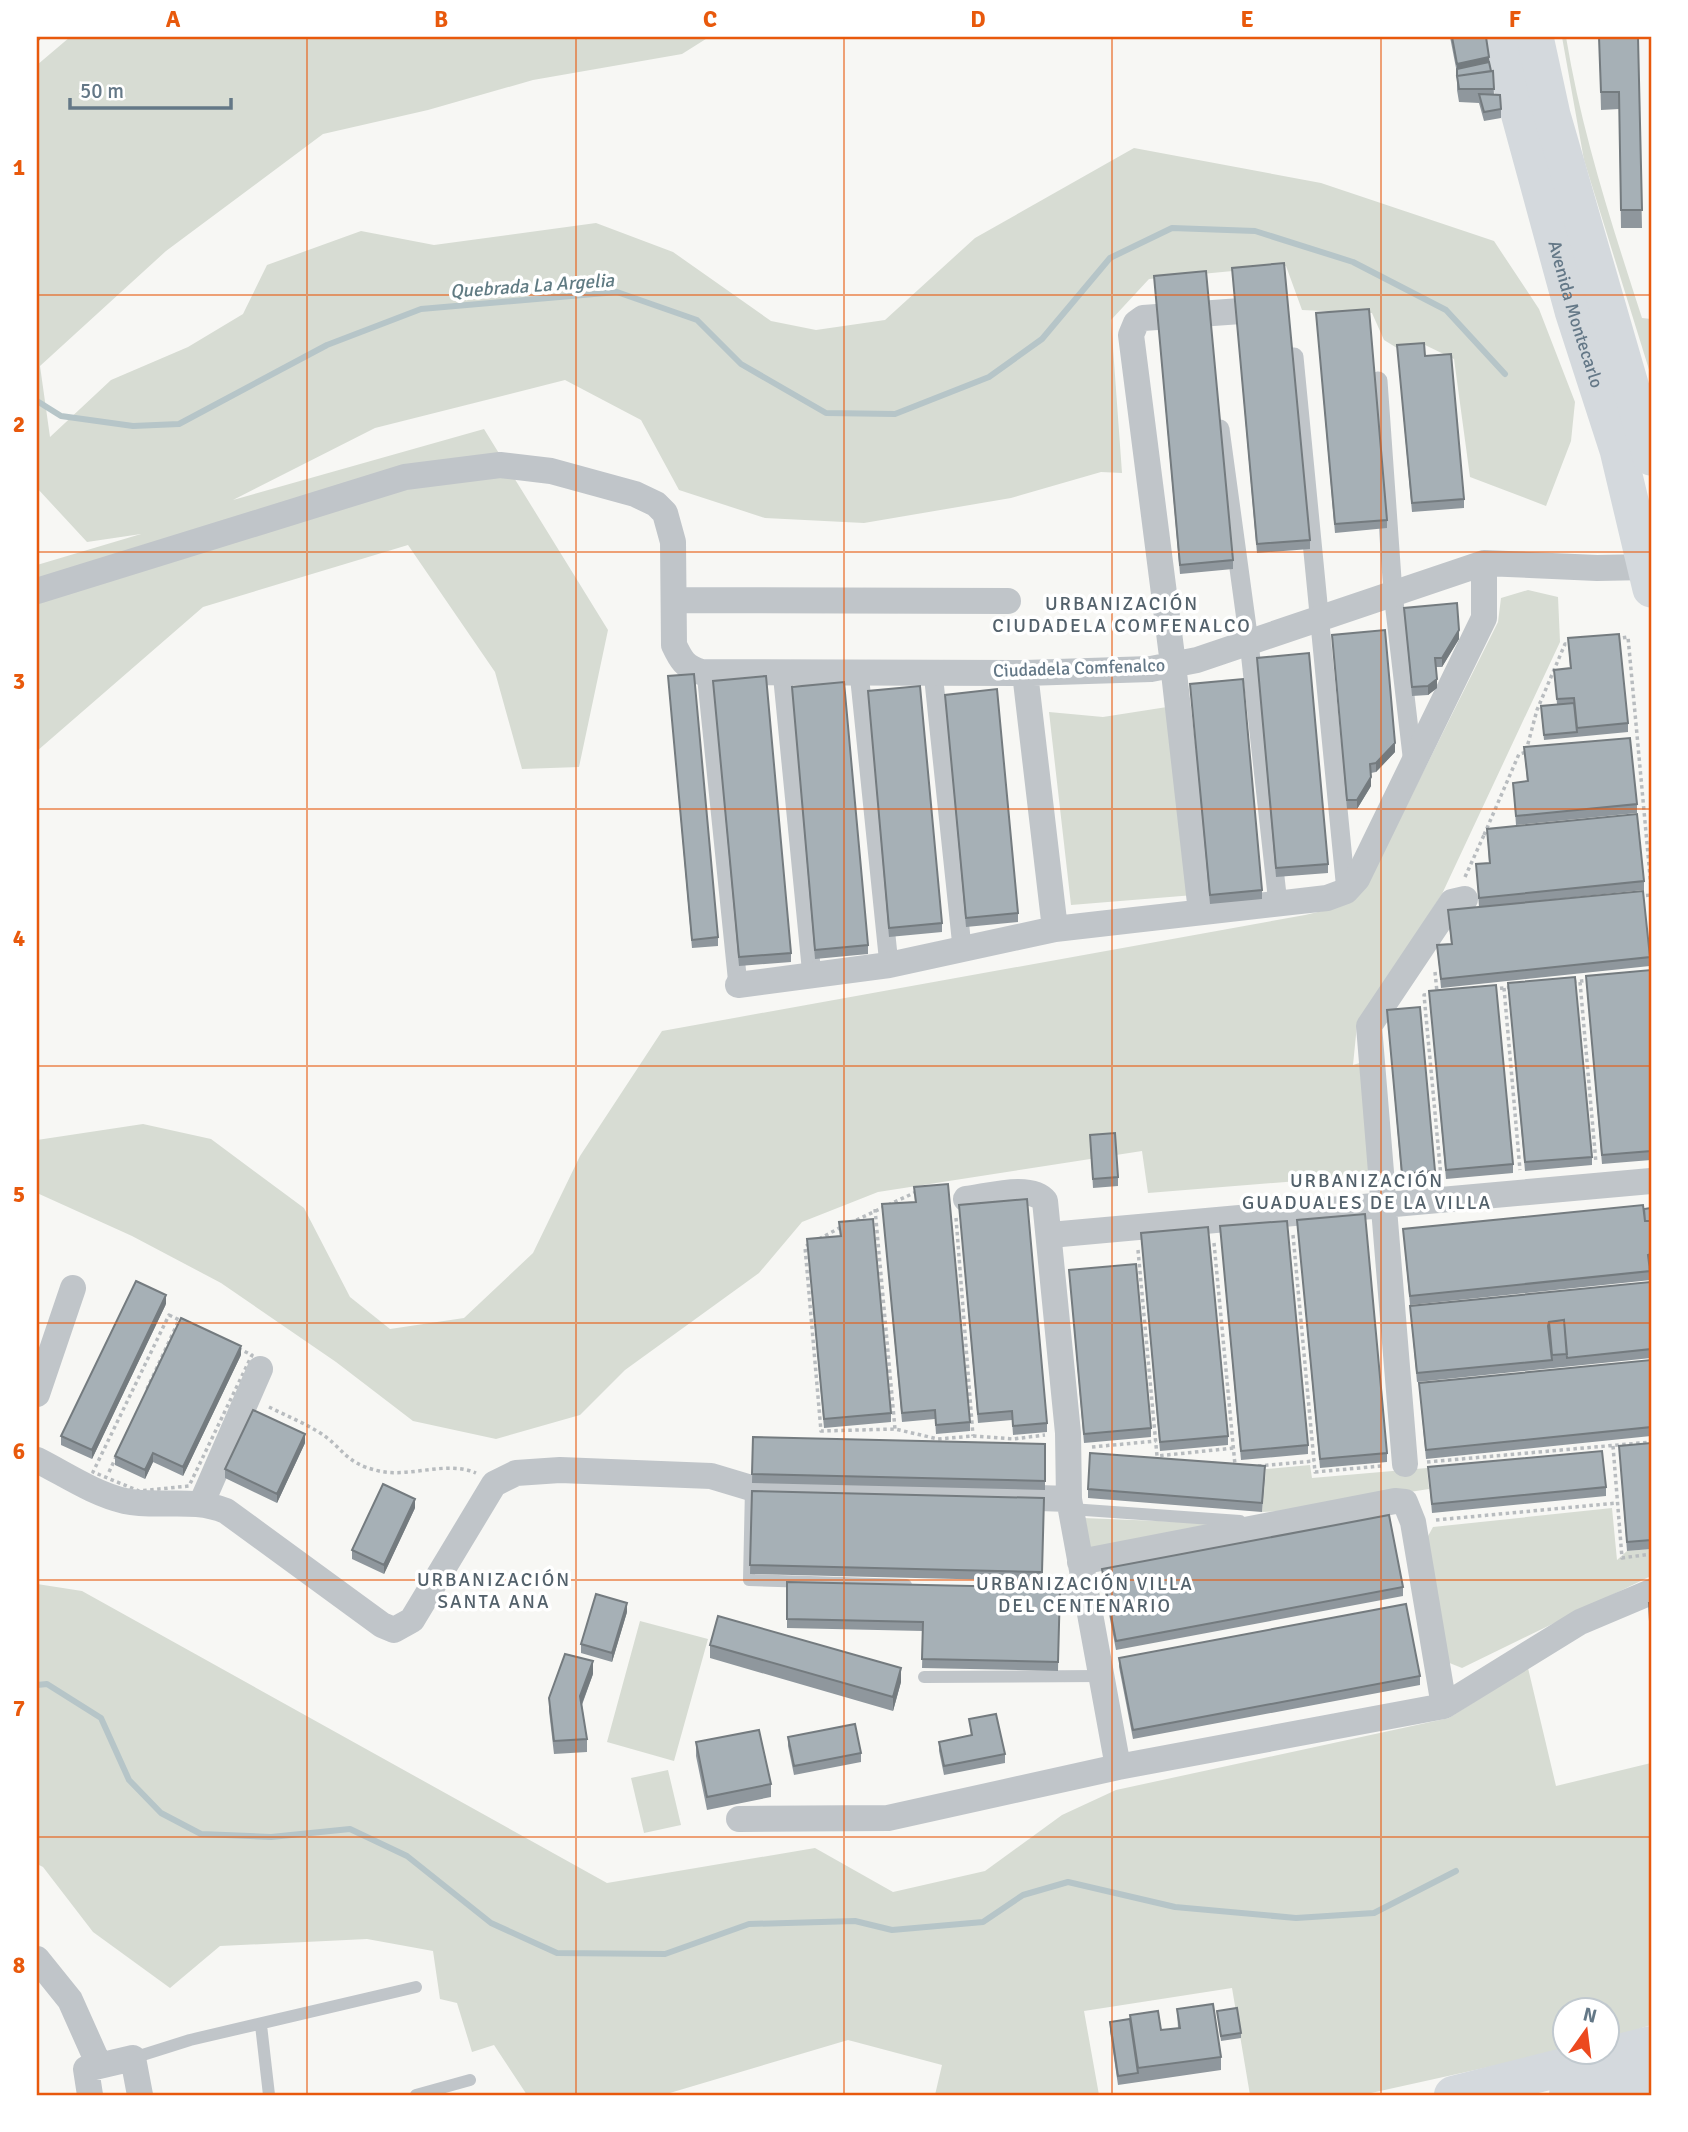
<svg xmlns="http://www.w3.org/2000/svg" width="1688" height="2132" font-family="Signika,sans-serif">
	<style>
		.green { fill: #d7dcd3 }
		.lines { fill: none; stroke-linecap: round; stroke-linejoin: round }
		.stream { stroke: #b6c5c8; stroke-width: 6 }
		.path { stroke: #b8bcbf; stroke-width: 3.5; stroke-dasharray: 3.5 3.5; stroke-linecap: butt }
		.service { stroke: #c0c5c9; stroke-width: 12 }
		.pedestrian { stroke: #c0c5c9; stroke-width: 19 }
		.minor { stroke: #c0c5c9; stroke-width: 26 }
		.secondary { stroke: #d4d9dd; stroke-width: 37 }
		.primary { stroke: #d4d9dd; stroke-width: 38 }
		.wall { fill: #8f979d }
		.shaded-wall { fill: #747b7f }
		.building { fill: #a6b0b6; stroke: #747b7f; stroke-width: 2 }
		.grid { fill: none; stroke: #e8590c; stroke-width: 2; stroke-opacity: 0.55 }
		.labels { text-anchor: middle; stroke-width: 7; stroke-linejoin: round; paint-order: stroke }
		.street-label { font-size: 18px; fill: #647887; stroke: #fff }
		.water-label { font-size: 19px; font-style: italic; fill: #607b83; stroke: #fff }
		.neighbourhood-label { font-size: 19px; letter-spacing: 2px; fill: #53616b; stroke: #fff }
		.neatline { fill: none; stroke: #e8590c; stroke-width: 2.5 }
		.grid-label { font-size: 23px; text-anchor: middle; font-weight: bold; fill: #e8590c }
	</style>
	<rect width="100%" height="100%" fill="#f7f7f4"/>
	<path class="green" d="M70,37H709L682,54L533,80L428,110L323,134L166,251L40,366L50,437L111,380L188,347L243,314L267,265L361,231L434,245L596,223L673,252L771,321L816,330L885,320L975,238L1134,148L1321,183L1494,241L1539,309L1575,402L1571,441L1546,506L1470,477L1454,359L1425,345L1397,348L1384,340L1372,313L1302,310L1286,266L1149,279L1111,320L1122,473L1101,472L1011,498L864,523L765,518L679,490L641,420L565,380L375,428L233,500L484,429L608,630L579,767L522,769L495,672L408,545L203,607L37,751V565L141,534L87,542L37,488V65Z
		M1562,37H1566C1582,134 1612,225 1642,318L1651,319V376L1584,160Z
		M1528,590L1558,597L1560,642L1442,894L1357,1025L1353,1065L1366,1061L1374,1175L1148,1193L1142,1151L878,1192L802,1222L759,1273L625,1370L580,1415L496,1439L413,1421L336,1362L221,1283L132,1236L37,1193V1140L143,1124L211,1139L304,1208L350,1297L390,1329L464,1318L533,1253L580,1156L662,1031L1305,915L1331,909L1367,885L1498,622L1501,598Z
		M1167,707L1194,895L1071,905L1049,712L1103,717Z
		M1310,1465L1312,1478L1427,1468L1429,1489L1287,1511L1262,1512L1266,1469Z
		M1612,1508L1617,1560L1627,1551L1651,1549V1576L1462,1668L1447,1662L1427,1538L1433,1527Z
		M1083,1518L1209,1523V1527L1088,1549Z
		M37,1584L82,1591L607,1883L815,1848L893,1892L985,1871L1062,1815L1116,1790L1449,1718L1528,1668L1556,1786L1651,1763V2025L1608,2039V2010H1566L1565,2050L1362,2095H1250L1232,1988L1084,2011L1099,2095H935L942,2065L848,2040L663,2095H527L494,2045L472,2052L457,2003L440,1999L433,1951L367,1939L220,1946L170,1988L93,1932L43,1867L37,1864Z
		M640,1621L708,1639L674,1761L607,1742Z
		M668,1770L681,1825L644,1833L631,1778Z"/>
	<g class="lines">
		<path class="stream" d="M37,401L61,416L133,426L179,424L327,345L421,309L617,292L697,320L741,364L826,413L895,414L989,377L1042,339L1110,258L1172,228L1255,231L1353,262L1446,310L1505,374
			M37,1685L47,1684L101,1718L129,1780L161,1813L201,1834L271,1837L350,1829L407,1856L491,1923L557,1953L665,1954L749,1924L855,1921L892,1930L983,1922L1023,1895L1068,1882L1175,1907L1296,1918L1374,1913L1456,1871"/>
		<path class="path" d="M1616,639L1628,637L1651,887
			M1526,751L1537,710L1565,644H1570
			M1484,835L1519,754L1527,752
			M1465,877L1484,835L1490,834
			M1639,896L1651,895
			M1435,972L1437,992
			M1573,982L1590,980
			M1580,982L1596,1163
			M1504,988L1520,1170
			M1493,989L1513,987
			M1433,994L1424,995L1441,1177
			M875,1209L895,1429
			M956,1218L973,1436
			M850,1223L916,1192
			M1293,1235L1315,1472L1381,1466
			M819,1239L843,1226
			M1214,1243L1235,1465
			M809,1244L805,1247L821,1431L895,1429L938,1439L973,1436L1013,1439L1045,1435
			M1138,1250L1157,1456L1234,1448
			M169,1315L252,1355L189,1486L139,1491L93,1472Z
			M147,1389L179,1320
			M269,1407C285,1415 302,1422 317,1431C344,1447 343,1463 379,1471C410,1478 447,1460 476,1473
			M1613,1446L1622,1558L1651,1554
			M1092,1447L1156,1441
			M1427,1462L1651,1442
			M1258,1466L1314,1461
			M109,1472L116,1457
			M1436,1520L1617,1503"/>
		<path class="service" d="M751,1488L749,1580L906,1585
			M1071,1509L1240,1521
			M1044,1589L1085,1590
			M924,1677L1101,1676
			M261,2025L269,2095
			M133,2058L190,2040L416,1987
			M416,2095L470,2080"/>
		<path class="pedestrian" d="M1294,357L1346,891
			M1378,381L1393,593L1413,764
			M1220,429L1249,642L1278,904
			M782,671L812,976
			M706,672L738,985
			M859,672L889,965
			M933,672L962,947"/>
		<path class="minor" d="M37,591L405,477L500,465L551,471L635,494L656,504L665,513L673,542L674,645C681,660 685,667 701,672L1025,673L1151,669L1197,660L1484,563L1597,568L1648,567
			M674,600L1008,601
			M1025,673L1055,929
			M1201,912L1173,664L1131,335L1136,323L1143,318L1255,310
			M738,985L889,965L1055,929L1327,898L1346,891L1357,879L1484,618V563
			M966,1199C986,1197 1031,1183 1045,1201L1068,1433L1069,1499L1118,1767
			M1050,1235L1651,1181
			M37,1394L73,1288
			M37,1460C65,1474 94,1494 125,1501C159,1508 193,1497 226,1511L382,1625L394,1630L412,1620L494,1484L516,1473L560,1470L711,1476L751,1488L1069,1499
			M1405,1464L1369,1026L1452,902L1465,899
			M202,1502L260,1369
			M1080,1562L1395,1501L1405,1502L1413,1522L1444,1706
			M739,1819L888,1818L1118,1767L1444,1706L1580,1622L1651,1592
			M37,1959L70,2000L99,2065
			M90,2095L86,2069L133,2058L140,2095"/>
		<g class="secondary">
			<path id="s1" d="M1502,37L1506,65L1573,311L1618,450L1651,589"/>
			<path d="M1535,37L1552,115L1651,457"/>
		</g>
		<path class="primary" d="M1453,2095L1651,2045
			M1568,2095L1651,2073"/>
	</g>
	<path class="wall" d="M1450,37H1486L1491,71H1493L1494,95L1501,109V118L1484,121L1479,103L1459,102L1457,90V73Z
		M1599,37H1638L1642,228H1621L1619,109L1601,110Z
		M1232,268L1310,540V549L1257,553Z
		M1154,276L1233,560V569L1180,574Z
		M1316,313L1387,520V528L1335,533Z
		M1397,345L1425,356L1464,499V508L1412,512Z
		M1404,608L1459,639L1442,667H1436L1437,688L1428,695L1412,696Z
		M1332,635L1395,752L1376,772L1371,773V786L1357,809H1347Z
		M1568,638L1628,723V732L1544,740L1541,710L1557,704L1554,670L1570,668Z
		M1257,658L1328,864V873L1276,877Z
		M668,676L718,937V946L692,948Z
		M713,681L791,953V962L739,966Z
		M1190,684L1262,890V899L1210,904Z
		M792,687L868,945V954L815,959Z
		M868,691L942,923V932L889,937Z
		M945,695L1018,913V922L966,927Z
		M1524,747L1637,804V813L1516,825L1513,783L1527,781Z
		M1487,829L1644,881V890L1479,907L1476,864L1489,863Z
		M1448,910L1650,957V966L1441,988L1437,945L1451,944Z
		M1651,970V1160L1602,1164L1586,976Z
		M1508,983L1592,1157V1165L1525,1171Z
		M1429,991L1513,1164V1173L1446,1179Z
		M1387,1010L1435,1171V1180L1402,1183Z
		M1090,1135L1118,1177V1186L1093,1188Z
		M914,1187L970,1422V1431L936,1434L935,1419L902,1422L882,1204L915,1202Z
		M959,1205L1047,1423V1432L1013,1435L1012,1420L978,1423Z
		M1651,1208V1280L1410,1305L1403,1229Z
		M1297,1220L1387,1453V1462L1320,1468Z
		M839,1222L891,1413V1422L824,1428L807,1239L840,1237Z
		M1220,1226L1308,1445V1454L1241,1460Z
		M1141,1233L1228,1436V1445L1160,1451Z
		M1069,1270L1151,1428V1437L1084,1443Z
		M1651,1286V1358L1417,1382L1410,1306Z
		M166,1304L92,1459L61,1445V1436Z
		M241,1355L183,1476L153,1462L145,1479L115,1465V1456Z
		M1651,1360V1436L1426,1459L1419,1383Z
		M753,1437L1045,1444V1490L752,1483Z
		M305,1443L277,1503L225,1478V1469Z
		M1651,1443V1549L1627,1551L1619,1446Z
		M1428,1467L1606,1487V1496L1432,1513Z
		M1265,1475L1262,1512L1088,1498V1489Z
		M752,1491L1044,1498L1042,1581L750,1574Z
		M415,1508L384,1574L352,1559V1550Z
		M1102,1569L1403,1587V1596L1116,1650L1102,1578Z
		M787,1582L1060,1588L1058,1671L922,1668L923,1631L787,1628Z
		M627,1612L612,1662L581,1653V1644Z
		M710,1645L901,1682L893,1711L710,1658Z
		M1119,1658L1420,1676V1685L1133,1739L1119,1667Z
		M593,1674L582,1705L587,1739V1752L554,1754L549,1711V1698Z
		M969,1719L1005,1754V1763L944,1775L939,1751V1742L971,1735Z
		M788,1737L861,1753V1762L794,1775L788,1746Z
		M696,1742L771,1784V1797L707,1810L696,1756Z
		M1177,2009L1221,2057V2070L1118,2085L1110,2031V2022L1130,2019V2015L1161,2030L1178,2028Z
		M1217,2011L1241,2033V2038L1221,2041Z"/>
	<path class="shaded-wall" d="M37,37H42L37,43Z
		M1489,57V66L1457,73V64Z
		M1459,630V639L1442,667V658Z
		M1437,679V688L1428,695V686Z
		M1395,743V752L1376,772V763Z
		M1371,777V786L1357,809V800Z
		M166,1295V1304L92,1459V1450Z
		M241,1346V1355L183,1476V1467Z
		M305,1434V1443L277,1503V1494Z
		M153,1453V1462L145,1479V1470Z
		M415,1499V1508L384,1574V1565Z
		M627,1603V1612L612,1662V1653Z
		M593,1661V1674L580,1709V1696Z
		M901,1668V1682L893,1711V1697Z"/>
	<path class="building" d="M1452,37H1486L1489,57L1457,64Z
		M1599,37H1638L1642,210H1621L1619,92H1601Z
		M1489,62L1491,71L1457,76V69Z
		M1493,71L1494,89H1459L1457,76Z
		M1479,94L1500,95L1501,109L1484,112Z
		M1284,263L1310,540L1257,544L1232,268Z
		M1206,271L1233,560L1180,565L1154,276Z
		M1369,309L1387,520L1335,524L1316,313Z
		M1424,343L1425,356L1451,354L1464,499L1412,503L1397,345Z
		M1457,603L1459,630L1442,658H1435L1437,679L1428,686L1412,687L1404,608Z
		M1385,630L1395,743L1376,763L1370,764L1371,777L1357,800H1347L1332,635Z
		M1619,634L1628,723L1577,728L1574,698L1557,699L1554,670L1571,668L1568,638Z
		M1309,653L1328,864L1276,868L1257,658Z
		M694,674L718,937L692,940L668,676Z
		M766,676L791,953L739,957L713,681Z
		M1243,679L1262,890L1210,895L1190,684Z
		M844,682L868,945L815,950L792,687Z
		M920,686L942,923L889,928L868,691Z
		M997,689L1018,913L966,918L945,695Z
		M1574,703L1577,732L1544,735L1541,706Z
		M1630,738L1637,804L1516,816L1513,783L1528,781L1524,747Z
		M1637,814L1644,881L1479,898L1476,864L1490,863L1487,829Z
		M1643,891L1650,957L1441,979L1437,945L1452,944L1448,910Z
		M1651,970V1151L1602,1155L1586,976Z
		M1575,977L1592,1157L1525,1162L1508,983Z
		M1496,985L1513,1164L1446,1170L1429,991Z
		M1420,1007L1435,1171L1402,1174L1387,1010Z
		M1115,1133L1118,1177L1093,1179L1090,1135Z
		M948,1184L970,1422L936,1425L935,1410L902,1413L882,1204L916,1202L914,1187Z
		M1027,1199L1047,1423L1013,1426L1012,1411L978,1414L959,1205Z
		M1643,1205L1645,1221H1651V1254L1648,1255L1650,1271L1410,1296L1403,1229Z
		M1651,1208V1221H1645L1644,1209Z
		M1365,1214L1387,1453L1320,1459L1297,1220Z
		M873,1219L891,1413L824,1419L807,1239L841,1236L839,1222Z
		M1287,1221L1308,1445L1241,1451L1220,1226Z
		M1208,1227L1228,1436L1160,1442L1141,1233Z
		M1649,1259H1651V1276H1650Z
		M1136,1264L1151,1428L1084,1434L1069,1270Z
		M136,1281L166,1295L92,1450L61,1436Z
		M1650,1282L1651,1349L1567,1358L1564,1320L1549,1322L1548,1326L1552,1360L1417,1373L1410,1306Z
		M181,1318L241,1346L183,1467L153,1453L145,1470L115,1456Z
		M1564,1320L1567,1354L1552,1355L1549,1322Z
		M1651,1360V1427L1426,1450L1419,1383Z
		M253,1410L305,1434L277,1494L225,1469Z
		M753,1437L1045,1444V1481L752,1474Z
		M1651,1443V1540L1627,1542L1619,1446Z
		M1602,1451L1606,1487L1432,1504L1428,1467Z
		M1090,1453L1265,1466L1262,1503L1088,1489Z
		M383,1484L415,1499L384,1565L352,1550Z
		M752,1491L1044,1498L1042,1572L750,1565Z
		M1389,1515L1403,1587L1116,1641L1102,1569Z
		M787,1582L1060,1588L1058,1662L922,1659L923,1622L787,1619Z
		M596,1594L627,1603L612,1653L581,1644Z
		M1649,1603H1651V1639Z
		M1406,1604L1420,1676L1133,1730L1119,1658Z
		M718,1616L901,1668L893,1697L710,1645Z
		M565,1654L593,1661L580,1696L587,1739L554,1741L549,1698Z
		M996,1714L1005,1754L944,1766L939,1742L972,1735L969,1719Z
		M855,1724L861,1753L794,1766L788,1737Z
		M759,1730L771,1784L707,1797L696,1742Z
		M1213,2004L1221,2057L1138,2068L1130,2015L1158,2011L1161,2030L1180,2028L1177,2009Z
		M1237,2008L1241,2033L1221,2036L1217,2011Z
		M1130,2019L1138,2073L1118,2076L1110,2022Z"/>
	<path class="grid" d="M307,37V2095M576,37V2095M844,37V2095M1112,37V2095M1381,37V2095M37,295H1651M37,552H1651M37,809H1651M37,1066H1651M37,1323H1651M37,1580H1651M37,1837H1651"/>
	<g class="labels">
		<g class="street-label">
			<text dy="6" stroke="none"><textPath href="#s1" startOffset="287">Avenida Montecarlo</textPath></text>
			<text transform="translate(1079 668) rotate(-2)" y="6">Ciudadela Comfenalco</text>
		</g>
		<g class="water-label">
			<text transform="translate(532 285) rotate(-4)" y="7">Quebrada La Argelia</text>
		</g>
		<g class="neighbourhood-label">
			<text x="1122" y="610">URBANIZACIÓN<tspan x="1122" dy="22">CIUDADELA COMFENALCO</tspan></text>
			<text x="1367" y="1187">URBANIZACIÓN<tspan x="1367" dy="22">GUADUALES DE LA VILLA</tspan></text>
			<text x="494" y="1586">URBANIZACIÓN<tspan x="494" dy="22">SANTA ANA</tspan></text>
			<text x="1085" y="1590">URBANIZACIÓN VILLA<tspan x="1085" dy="22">DEL CENTENARIO</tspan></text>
		</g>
	</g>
	<rect width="1688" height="2132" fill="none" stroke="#ffffff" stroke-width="77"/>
	<g transform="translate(1586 2031) rotate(14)"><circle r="33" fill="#ffffff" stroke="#c1c9cf" stroke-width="2"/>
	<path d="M0-5L12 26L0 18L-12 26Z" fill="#ec491f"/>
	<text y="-10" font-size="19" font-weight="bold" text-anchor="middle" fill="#647887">N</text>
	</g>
	<path d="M70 98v10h161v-10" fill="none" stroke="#647887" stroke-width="3.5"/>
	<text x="80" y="98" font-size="21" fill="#647887" stroke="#ffffff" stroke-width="5" paint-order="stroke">50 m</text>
	<rect x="38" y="38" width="1612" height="2056" class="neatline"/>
	<g class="grid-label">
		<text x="173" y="27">A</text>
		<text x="441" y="27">B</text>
		<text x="710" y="27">C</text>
		<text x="978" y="27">D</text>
		<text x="1247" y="27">E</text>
		<text x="1515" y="27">F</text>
		<text x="19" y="175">1</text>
		<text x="19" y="432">2</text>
		<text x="19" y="689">3</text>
		<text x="19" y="946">4</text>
		<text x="19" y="1202">5</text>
		<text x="19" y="1459">6</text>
		<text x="19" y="1716">7</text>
		<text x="19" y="1973">8</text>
	</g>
</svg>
